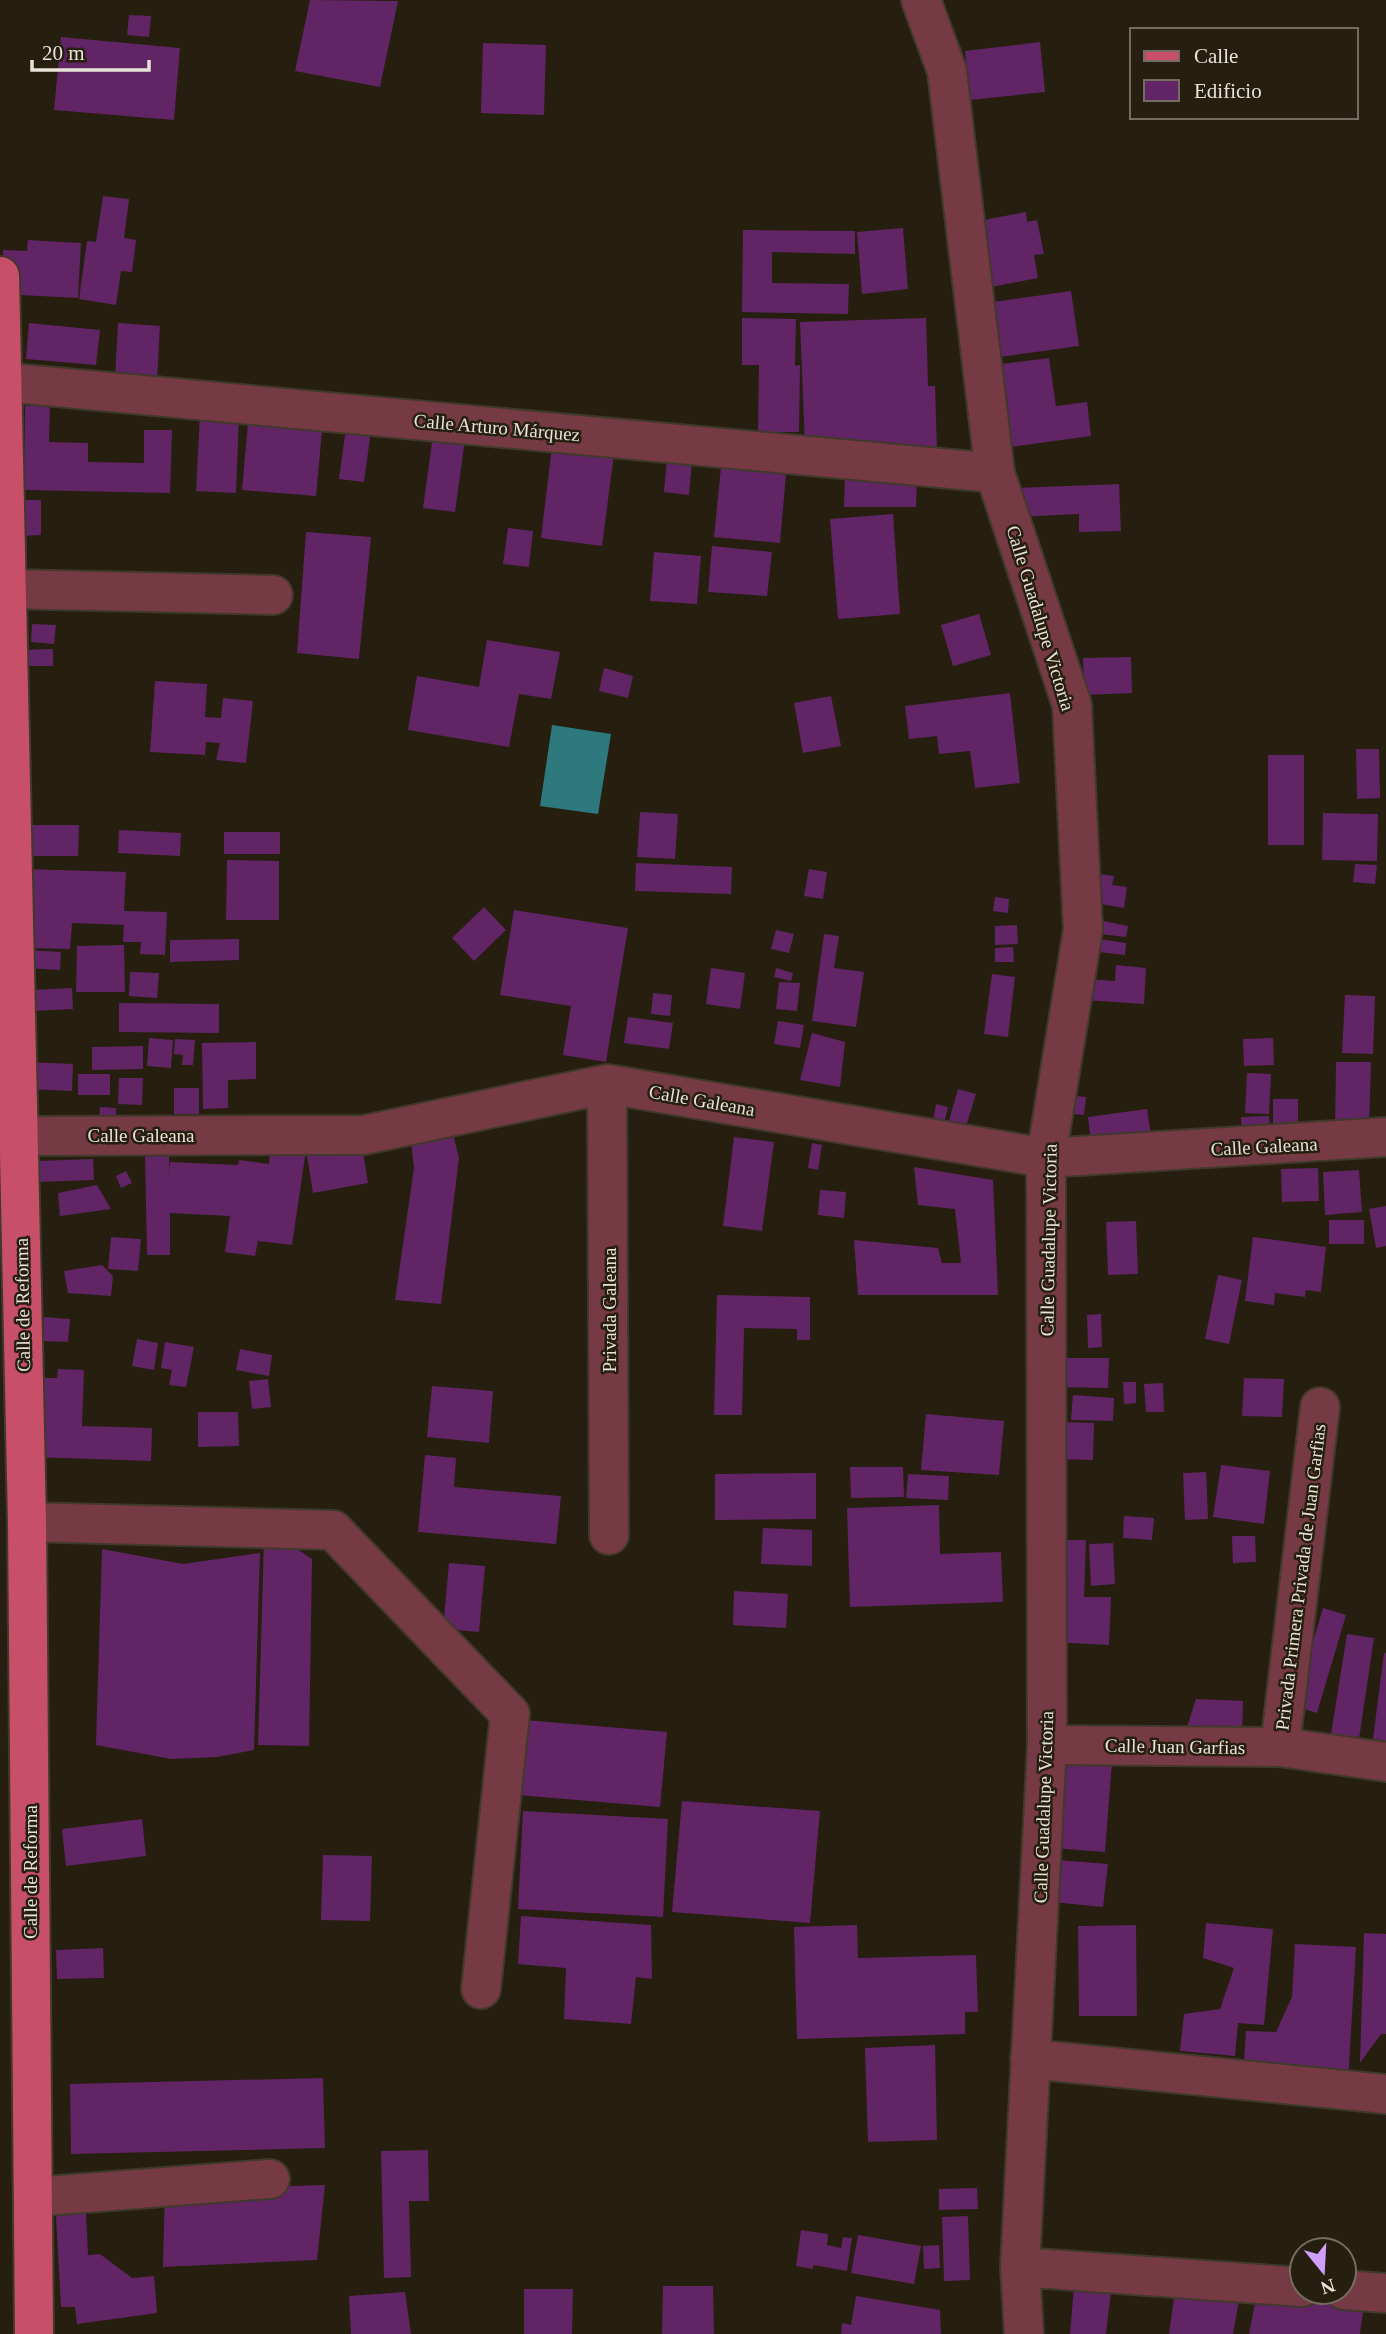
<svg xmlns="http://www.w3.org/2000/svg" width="1386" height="2334" font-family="'Times New Roman',serif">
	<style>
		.water { fill: #2d797e }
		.building { fill: #612565 }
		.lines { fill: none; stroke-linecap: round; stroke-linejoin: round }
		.minor-casing { stroke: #41392b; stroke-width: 42 }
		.major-casing { stroke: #41392b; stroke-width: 42 }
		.minor { stroke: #753a44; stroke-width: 38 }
		.major { stroke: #c84f68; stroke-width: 38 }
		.labels { text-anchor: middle; stroke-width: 5; stroke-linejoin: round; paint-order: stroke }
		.street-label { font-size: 19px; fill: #e8e2d9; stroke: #261e0f }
	</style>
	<rect width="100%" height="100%" fill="#261e0f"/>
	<path class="water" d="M552,725L611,734L598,814L540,806Z"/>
	<path class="building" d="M310,0L398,1L380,87L295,71Z
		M129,15L151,16L149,37L127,35Z
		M61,37L180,48L174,120L54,110Z
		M1040,42L1045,92L970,100L965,51Z
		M483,43L546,45L544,115L481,113Z
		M103,196L129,199L124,238L136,240L132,272L121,271L116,305L79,299L87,241L96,242Z
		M1026,212L1027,222L1037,220L1044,254L1034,255L1038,278L986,288L973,222Z
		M903,228L908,289L862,294L857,232Z
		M743,230L855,231V254L772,252V283L849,284L848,314L742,312Z
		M28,240L81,243L78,298L1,294L3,250L27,251Z
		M1071,291L1079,346L986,359L978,304Z
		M742,318L796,319L795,366L800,365L799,432H758L759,365H742Z
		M926,318L928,386H935L937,450L805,446L800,322Z
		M29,323L100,330L96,365L26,359Z
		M118,323L160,326L157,381L115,379Z
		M1049,358L1056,406L1087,402L1091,436L997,449L986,366Z
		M50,405L49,442L88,443V462L144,463V430H172L170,493L25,490V406Z
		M200,414L239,416L236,493L196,491Z
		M323,420L316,496L242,490L248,423Z
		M347,420L372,423L364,482L339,479Z
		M433,435L465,439L455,512L423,508Z
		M552,446L614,454L602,546L541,538Z
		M722,457L787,462L780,543L714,537Z
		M667,458L692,461L689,495L664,492Z
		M845,472L917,473L916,507H844Z
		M1119,484L1121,531L1079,532V514L1014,517L1013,488Z
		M21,500H41V535L21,536Z
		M893,514L900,614L838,619L830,519Z
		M508,528L533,531L529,567L503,564Z
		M306,532L371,537L359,659L297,653Z
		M712,546L772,552L767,596L708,592Z
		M654,552L701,556L697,604L650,601Z
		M979,614L991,655L953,666L941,625Z
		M32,624L56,625L54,644L31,642Z
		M487,640L560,652L551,699L519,694L509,747L408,730L417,676L479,687Z
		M53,649V666H21L20,650Z
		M1131,657L1132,693L1084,695L1083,658Z
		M604,668L633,676L628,698L599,691Z
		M155,681L207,684L205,717L221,718L223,698L253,701L246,763L216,760L220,743L206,742L205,755L150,752Z
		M1010,693L1020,783L975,788L970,751L939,754L937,736L909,739L905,706Z
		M831,696L841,746L803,753L794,703Z
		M1356,749H1379L1380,798L1357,799Z
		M1268,755H1304V845H1268Z
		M640,812L678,814L675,859L637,857Z
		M1323,813L1378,814L1377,861L1322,860Z
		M28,825H79L78,856H28Z
		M119,830L181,833L180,856L118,853Z
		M224,832H280V854H224Z
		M227,860L279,861V920H226Z
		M636,863L732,867L731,894L635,891Z
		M1355,864L1377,865L1375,884L1353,882Z
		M25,869L126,872L124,911L167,912L165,955L140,954L141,942H123L124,925L72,923L70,949L22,948Z
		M809,869L827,872L823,899L804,896Z
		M1092,873L1114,876L1112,885L1127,887L1124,908L1088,902Z
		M995,897L1009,899L1008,913L993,911Z
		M484,907L506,930L474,961L452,938Z
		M514,910L628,928L606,1062L563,1055L571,1006L500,995Z
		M1103,921L1128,926L1126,937L1100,934Z
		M1017,925L1018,944L995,945V926Z
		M776,930L794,934L789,953L771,949Z
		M824,934L839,936L834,968L864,972L856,1027L812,1021Z
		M239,939V960L170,962V940Z
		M1099,939L1126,943L1125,955L1098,952Z
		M124,945L125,992H76L77,946Z
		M1013,947L1014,962H995V948Z
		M27,950L61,952L60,970L26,968Z
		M1116,965L1146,968L1144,1004L1084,1000L1086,979L1115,981Z
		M711,968L745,973L740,1009L706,1004Z
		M776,968L793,973L791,981L774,977Z
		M130,972L159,973L157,998L129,996Z
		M992,974L1015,977L1008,1037L984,1034Z
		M779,982L800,983L797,1011L776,1009Z
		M72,988L73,1009L33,1011L31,990Z
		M653,993L672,995L670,1016L651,1014Z
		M1345,995L1375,996L1373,1054L1342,1053Z
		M119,1003L219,1004V1033L119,1032Z
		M628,1017L673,1023L669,1049L624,1043Z
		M778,1021L804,1025L800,1048L774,1044Z
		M812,1033L845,1042L840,1087L800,1080Z
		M149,1038L173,1040L171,1068L147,1066Z
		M1273,1038L1274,1065L1244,1066L1243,1039Z
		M175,1039L195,1040L193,1065H182L183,1055L174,1054Z
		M256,1042V1079L228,1080V1108L203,1109L202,1043Z
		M143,1046V1069L92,1070V1047Z
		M27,1062L73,1064L72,1091L26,1089Z
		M1336,1062H1371L1369,1129L1335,1128Z
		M1247,1073L1271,1074L1269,1114L1245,1113Z
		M78,1074H110V1095H78Z
		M119,1078H143L142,1105L118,1104Z
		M174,1088H199V1114H174Z
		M958,1089L976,1094L964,1133L947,1128Z
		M1064,1095L1086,1097L1084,1115L1063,1113Z
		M1273,1099H1298V1138H1273Z
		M936,1104L948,1107L944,1124L933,1121Z
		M100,1107L116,1108L115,1133L98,1132Z
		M1147,1109L1152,1142L1092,1150L1088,1117Z
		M1269,1116L1270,1137L1242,1138L1241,1117Z
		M450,1122L459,1158L441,1304L395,1300L414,1168L410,1132Z
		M734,1137L774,1142L762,1231L723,1226Z
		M361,1140L368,1183L313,1193L306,1150Z
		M812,1143L822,1145L818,1170L808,1168Z
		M271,1145L306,1150L292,1245L258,1241L255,1256L225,1252L230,1216L170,1213V1255H147L145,1155L169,1154L170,1179V1162L238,1165L239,1160L269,1164Z
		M93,1159L94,1180L38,1182L37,1161Z
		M914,1167L993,1180L998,1295H858L854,1240L938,1248L942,1263H961L955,1209L918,1205Z
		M1318,1168L1319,1201L1282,1202L1281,1169Z
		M1359,1170L1362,1212L1325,1215L1323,1172Z
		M126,1171L132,1183L121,1188L116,1176Z
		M97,1185L111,1209L60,1216L58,1193Z
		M820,1190L846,1192L844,1218L818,1215Z
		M1386,1206V1246L1376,1248L1369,1209Z
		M1329,1220H1364V1244H1329Z
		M1136,1221L1138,1274L1108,1275L1106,1222Z
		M111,1237L141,1239L138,1271L108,1269Z
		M1253,1237L1326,1247L1321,1292L1306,1290L1305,1297L1275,1293L1274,1305L1245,1301Z
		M102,1265L113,1276L111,1296L68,1293L64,1271Z
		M1218,1275L1242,1280L1229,1344L1205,1339Z
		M717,1295L810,1297V1340H797V1329L744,1328L742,1415H714Z
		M1101,1314L1102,1347L1088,1348L1087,1315Z
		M44,1317L70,1319L68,1342L43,1341Z
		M137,1339L158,1343L154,1370L132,1366Z
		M165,1342L194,1347L186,1387L169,1385L172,1370L161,1368Z
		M240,1349L272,1355L269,1376L236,1370Z
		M1054,1358H1109L1108,1388L1054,1387Z
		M58,1369L84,1370L82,1426L152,1428L151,1461L33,1457L36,1378H57Z
		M1244,1378L1284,1379L1282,1417L1242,1416Z
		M268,1379L271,1407L252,1409L249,1381Z
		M1123,1382H1136V1403L1124,1404Z
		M1163,1383L1164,1412H1146L1144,1384Z
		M432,1386L493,1391L489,1443L427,1437Z
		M1073,1395L1114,1398L1113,1421L1071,1420Z
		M198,1412H238L239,1446L198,1447Z
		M926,1414L1004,1421L999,1475L921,1470Z
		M1054,1422L1094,1423L1093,1460L1053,1459Z
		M425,1455L456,1458L454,1487L561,1496L556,1544L418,1532Z
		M1221,1465L1270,1471L1264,1524L1213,1517Z
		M850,1467H903L904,1497L851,1498Z
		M1206,1472L1208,1519L1185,1520L1183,1473Z
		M816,1473V1519L715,1520V1474Z
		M908,1474L949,1476L948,1500L906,1498Z
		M939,1505L940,1554L1001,1552L1003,1602L850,1607L847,1508Z
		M1124,1516L1154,1518L1152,1540L1123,1538Z
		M763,1528L812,1530V1566L761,1564Z
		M1232,1536H1255L1256,1562L1233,1563Z
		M264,1539H282L312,1559L309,1746L258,1745Z
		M1050,1540H1086L1084,1597H1111L1109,1645L1051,1642Z
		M1113,1543L1115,1584L1091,1586L1089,1544Z
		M102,1549L183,1564L260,1553L254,1750L217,1757L171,1759L96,1745Z
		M449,1563L485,1566L479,1632L443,1629Z
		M734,1591L788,1594L786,1628L733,1625Z
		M1323,1608L1346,1615L1317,1713L1294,1706Z
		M1347,1634L1374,1638L1359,1739L1331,1734Z
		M1384,1653H1386V1741L1373,1739Z
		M1196,1699L1243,1701L1242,1732L1186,1730Z
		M525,1720L667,1732L660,1807L518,1795Z
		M1059,1758L1112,1762L1105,1852L1052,1848Z
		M682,1801L820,1811L810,1923L672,1912Z
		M523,1811L668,1819L663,1917L518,1909Z
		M142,1819L146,1856L66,1866L62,1829Z
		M323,1855L372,1856L370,1921L321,1920Z
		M1057,1860L1108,1864L1103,1907L1052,1902Z
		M521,1916L651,1925L652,1979L636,1977L631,2024L564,2019L566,1968L518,1964Z
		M1206,1923L1273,1929L1264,2025L1238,2023L1235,2056L1180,2051L1184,2014L1220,2009L1234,1968L1203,1958Z
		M857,1925L858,1958L976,1955L978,2012H965V2034L797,2039L794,1927Z
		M1136,1925L1137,2016H1079L1078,1926Z
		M1364,1933L1386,1934V2034H1381L1360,2063Z
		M1295,1944L1356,1947L1348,2083L1243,2077L1246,2031L1276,2032L1292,1997Z
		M103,1948L104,1978L57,1979L56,1950Z
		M935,2045L937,2140L868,2142L865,2048Z
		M323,2078L325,2148L71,2154L70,2084Z
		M428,2150L429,2201H409L411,2277L384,2278L381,2151Z
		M325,2185L317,2260L163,2267L165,2190Z
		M977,2188L978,2209L939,2210V2189Z
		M86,2213L88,2255L100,2254L132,2278L154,2276L157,2313L77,2324L75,2307H61L56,2216Z
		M968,2216L970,2280L944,2281L942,2217Z
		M801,2230L828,2234L827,2245L841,2248L843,2237L852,2238L847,2271L813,2265V2269L796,2266Z
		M858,2235L921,2246L914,2284L851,2273Z
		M939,2245L940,2268L924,2269L923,2246Z
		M1075,2275H1113L1106,2334H1070Z
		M1176,2284L1241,2289L1233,2334H1169Z
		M663,2286H713L714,2334H662Z
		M524,2289H573L572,2334H524Z
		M405,2292L411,2334H351L349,2296Z
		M856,2296L940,2310L941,2334H841L842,2323L851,2325Z
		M1365,2297L1360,2334H1249L1255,2303Z"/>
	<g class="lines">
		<defs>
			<path id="minor" d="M921,0L947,71L995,473L1072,705L1083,930L1046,1158L1047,1745L1020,2267L1024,2334
				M0,382L995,473
				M7,589L273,595
				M607,1084L609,1535
				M18,1136L364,1135L607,1084L1046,1158L1386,1137
				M27,1522L333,1530L510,1714L481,1989
				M1047,1745L1280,1747L1386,1762
				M1280,1747L1320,1407
				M1030,2059L1386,2094
				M33,2197L270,2179
				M1020,2267L1302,2287
				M1344,2290L1386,2293"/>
			<path id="major" d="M0,276L27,1522L34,2334"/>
		</defs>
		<use href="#minor" class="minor-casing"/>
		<use href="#major" class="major-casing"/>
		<use href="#minor" class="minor"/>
		<use href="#major" class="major"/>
	</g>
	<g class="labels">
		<g class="street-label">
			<text transform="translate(497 427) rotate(5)" y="7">Calle Arturo Márquez</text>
			<text transform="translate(1041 618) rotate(73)" y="7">Calle Guadalupe Victoria</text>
			<text transform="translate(702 1100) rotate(10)" y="7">Calle Galeana</text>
			<text x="141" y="1142">Calle Galeana</text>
			<text transform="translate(1264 1146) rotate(-3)" y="7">Calle Galeana</text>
			<text transform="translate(1048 1240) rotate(-89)" y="7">Calle Guadalupe Victoria</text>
			<text transform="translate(22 1305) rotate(-91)" y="7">Calle de Reforma</text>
			<text transform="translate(609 1310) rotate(-90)" y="7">Privada Galeana</text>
			<text transform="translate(1300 1577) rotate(-83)" y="7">Privada Primera Privada de Juan Garfias</text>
			<text transform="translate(1175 1746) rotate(1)" y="7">Calle Juan Garfias</text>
			<text transform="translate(1043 1807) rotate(-88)" y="7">Calle Guadalupe Victoria</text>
			<text transform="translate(30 1872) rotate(-90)" y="7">Calle de Reforma</text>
		</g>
	</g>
	<rect x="1130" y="28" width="228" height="91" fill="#261e0f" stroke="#746c60" stroke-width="2"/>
	<rect x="1144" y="51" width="35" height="10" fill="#c84f68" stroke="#746c60" stroke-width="2"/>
	<text x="1194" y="63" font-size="21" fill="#e8e2d9">Calle</text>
	<rect x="1144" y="80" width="35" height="21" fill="#612565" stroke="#746c60" stroke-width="2"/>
	<text x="1194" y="98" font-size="21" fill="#e8e2d9">Edificio</text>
	<g transform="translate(1323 2271) rotate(162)"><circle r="33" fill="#261e0f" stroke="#746c60" stroke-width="2"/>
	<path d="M0-5L12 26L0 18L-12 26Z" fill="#cf9eff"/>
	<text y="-10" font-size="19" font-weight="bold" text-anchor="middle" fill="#e8e2d9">N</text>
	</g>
	<path d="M32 60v10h117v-10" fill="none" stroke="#e8e2d9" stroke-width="3.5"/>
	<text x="42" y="60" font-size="21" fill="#e8e2d9" stroke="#261e0f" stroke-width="5" paint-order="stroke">20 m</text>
</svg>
